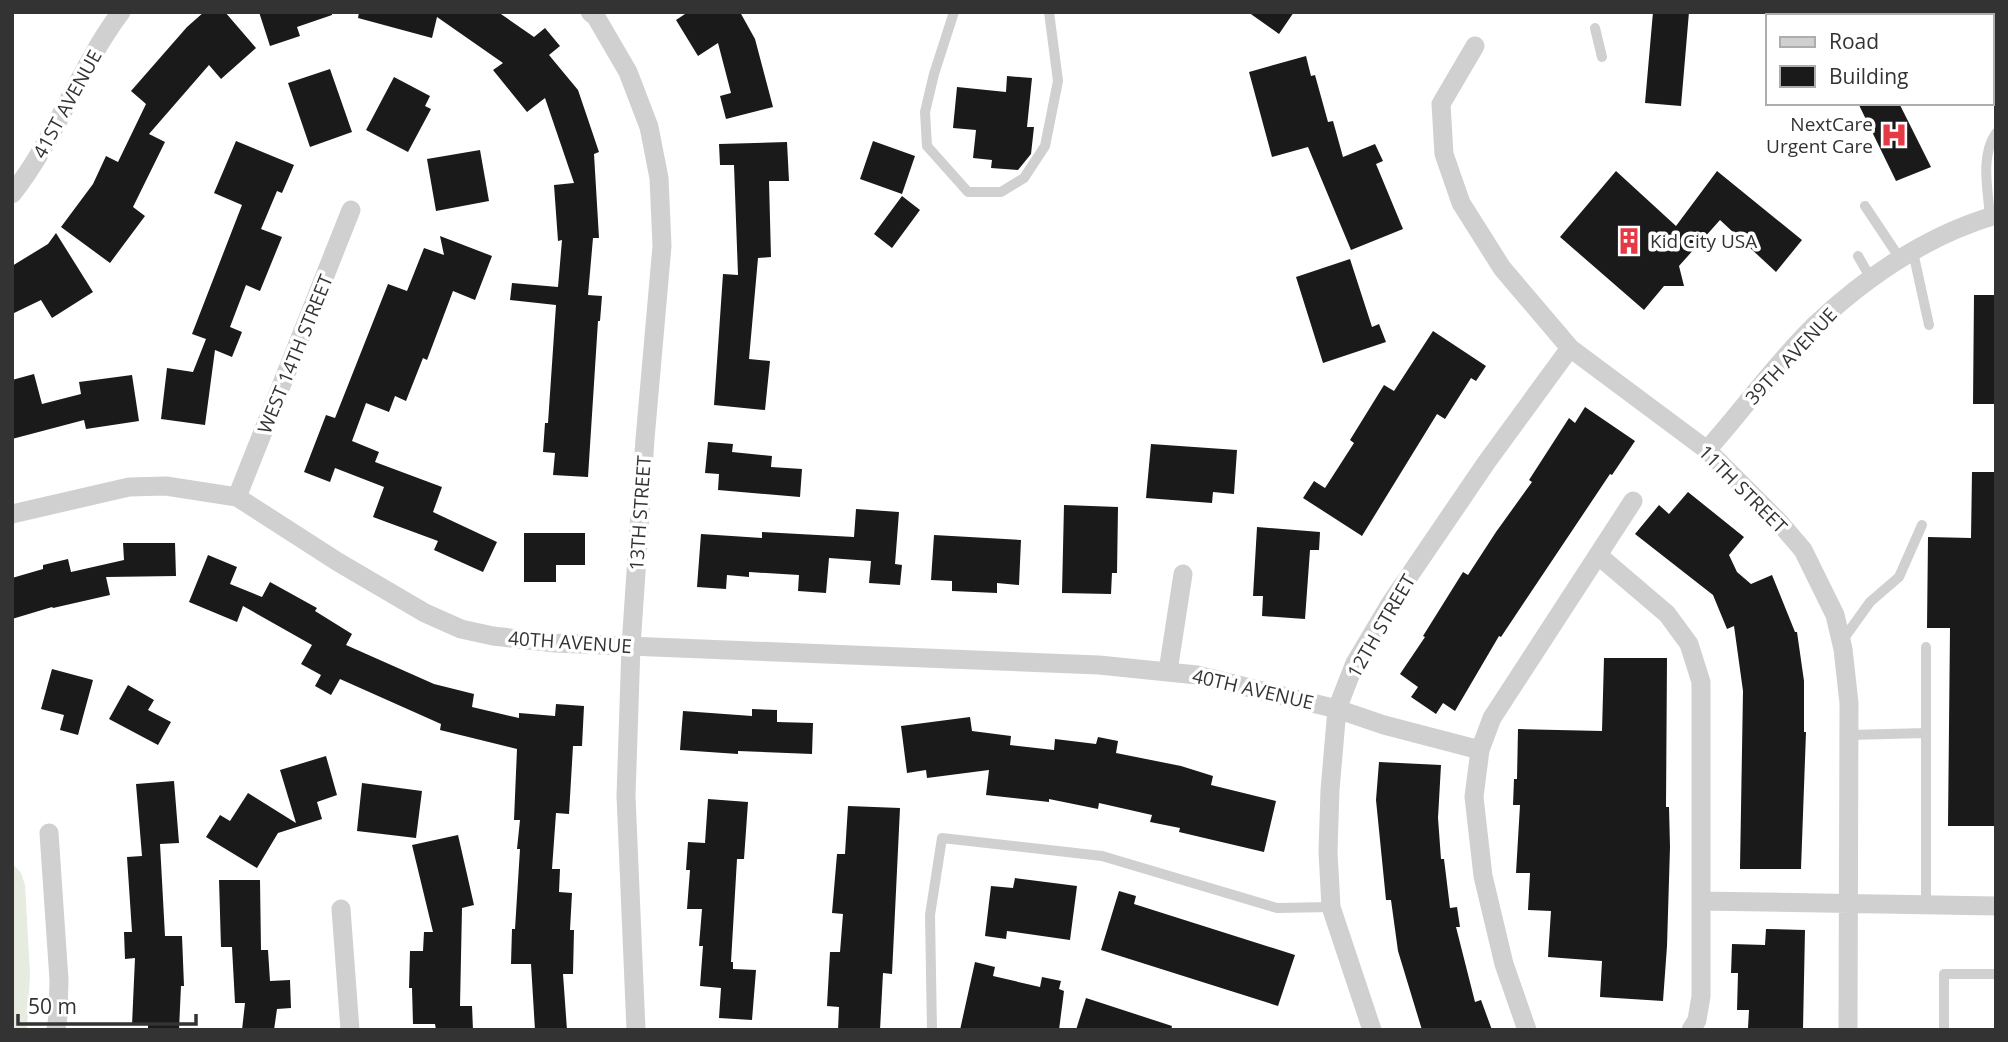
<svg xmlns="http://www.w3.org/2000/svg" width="2008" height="1042" font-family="'Open Sans',sans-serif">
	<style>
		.green { fill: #e6ecdf }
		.building { fill: #1a1a1a }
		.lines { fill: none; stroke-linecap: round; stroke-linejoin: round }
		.lane { stroke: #d0d0d0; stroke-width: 10 }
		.street { stroke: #d0d0d0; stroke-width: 19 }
		.labels { text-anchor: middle; stroke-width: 7; stroke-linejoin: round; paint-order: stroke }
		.street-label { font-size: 19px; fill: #333; stroke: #fff }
		.poi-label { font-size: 19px; fill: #333; stroke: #fff; text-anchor: end }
	</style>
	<rect width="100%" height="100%" fill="#fff"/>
	<path class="green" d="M12,863L21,873L25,885L30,974L27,1030H12Z"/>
	<path class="building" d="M204,12H225L256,48L221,79L209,65L149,134L165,142L133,207L145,216L110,263L61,227L93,184L106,156L118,162L146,104L131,91L187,27Z
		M259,12H332V15L297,27L300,36L270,46Z
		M359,12H498L534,37L545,28L560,46L549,55L578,90L599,152L594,154L599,238H593L588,295L602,296L600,321H598L588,477L553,475L555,453L543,452L545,423H548L556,305L510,300L512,283L558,287L562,240L558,241L554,185L574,183L545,98L527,112L493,70L503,63L437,17L432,38L358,18Z
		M688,12H740L755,39L773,107L726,119L720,96L731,93L718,43L698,56L676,20Z
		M1248,12H1294L1279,34Z
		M1653,12H1689L1681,106L1645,103Z
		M1306,56L1311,76L1315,75L1328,122L1333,121L1343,157L1375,144L1383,161L1376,164L1403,229L1351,250L1308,147L1272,157L1249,72Z
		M330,69L352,132L310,147L288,83Z
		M1007,76L1032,78L1027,127H1034L1031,154L1018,170L991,168L992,160L973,158L976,130L953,128L957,87L1006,92Z
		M394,77L430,96L425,106L431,109L408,152L366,130Z
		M1858,103H1899L1931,167L1896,181Z
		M236,141L294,165L282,193L277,191L261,229L282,237L260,291L246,285L230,327L242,332L232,357L215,350L205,425L161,419L167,368L193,372L206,339L192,334L242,205L214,193Z
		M873,141L915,156L902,194L860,179Z
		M787,142L789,181H769L771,257L758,258L749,359L770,361L765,410L714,405L723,274L738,275L734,165H720L719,144Z
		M480,150L489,201L436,211L427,159Z
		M1616,171L1676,226L1717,171L1802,240L1776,272L1720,220L1679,266L1684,286H1664L1644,310L1560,237Z
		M902,196L920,210L892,248L874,234Z
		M56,233L93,292L52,318L41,300L12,314V266L48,244Z
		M440,236L492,256L475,300L453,291L427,360L423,358L406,401L395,396L389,412L366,403L352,441L379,452L375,462L442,487L433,512L497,542L483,572L434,550L438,541L373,517L384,487L335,468L330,482L304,472L326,415L335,418L388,284L407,291L424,248L444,255Z
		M1350,259L1372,327L1379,324L1386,342L1323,363L1296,277Z
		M1974,295H1996V404H1973Z
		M1433,331L1486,366L1476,381L1471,378L1445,419L1437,414L1362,536L1303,498L1314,481L1325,488L1354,443L1350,440L1384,385L1394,391Z
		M34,374L42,404L81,394L79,382L132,375L139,421L86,429L84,420L12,439V380Z
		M1585,407L1635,441L1612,475L1610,474L1501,637L1499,636L1455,711L1443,703L1436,714L1411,697L1418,687L1400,674L1425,637L1423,636L1463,572L1468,575L1496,532L1532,482L1529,480L1569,418L1575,423Z
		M708,442L733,444L732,452L772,456L771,467L802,469L800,497L718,490L719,474L705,473Z
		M1151,444L1237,450L1234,494L1213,492L1212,503L1146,498Z
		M1972,472H1996V826H1948L1950,628H1927L1928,537L1971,538Z
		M1688,492L1744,537L1729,555L1737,572L1751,584L1772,575L1795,632H1797L1804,681V732H1806L1801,869H1740L1743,691L1734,626L1727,629L1713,595L1635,534L1659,505L1669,514Z
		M1064,505L1118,507L1117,573H1112L1111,594L1062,593Z
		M856,509L899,512L895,564L902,565L900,585L869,583L871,561L829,558L826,593L798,591L799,575L749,572V577L727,575L726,589L697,587L701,534L762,538V532L854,537Z
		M1257,527L1320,532L1319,550H1310L1305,619L1262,616L1263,596H1253Z
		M524,533H585V565H556V582H524Z
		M934,535L1021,540L1019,585L997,583V593L952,591V581L931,580Z
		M123,543H175L176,576L106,577L110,595L53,608L52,607L12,619V578L43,569V565L68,559L71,572L124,560Z
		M208,555L237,567L230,584L262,597L270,582L317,608L315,611L352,634L346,645L434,684L474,694L472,707L519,718V713L555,716L556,704L584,706L582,746H573L569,814L556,813L552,869H560L559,892L572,893L570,930H574L573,974H563L567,1030H535L531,964H511L512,929H515L520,849H517L520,820H514L517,749L440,730L441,724L340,679L331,695L315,686L321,675L301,664L312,645L243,606L237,622L189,602Z
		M1604,658H1667L1666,807H1669L1670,847L1667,946L1663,1001L1600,997L1602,961L1548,957L1551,911L1528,910L1530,873H1516L1520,805H1513L1514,779H1517L1518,729L1602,731Z
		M52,669L93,680L78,735L60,730L64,715L41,709Z
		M128,685L154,700L148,710L171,722L158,745L109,719Z
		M752,709L777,710V722L813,723L812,754L738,751V754L680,750L683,711L752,716Z
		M970,717L972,731L1011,736L1010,745L1054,750L1055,739L1096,744L1098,737L1118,741L1116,753L1181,766L1213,776L1211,785L1276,801L1264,852L1179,832L1180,828L1150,822L1152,815L1099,803L1098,809L1049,799V802L986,795L989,770L927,778L926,770L907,773L901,726Z
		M326,756L337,795L317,802L322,819L278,833L257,868L206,837L220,815L230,821L248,793L296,823L280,770Z
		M1379,762L1441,765L1438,818L1441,859H1444L1450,908L1457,907L1460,927H1456L1475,1002L1481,1000L1492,1030H1422L1398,951L1391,900H1386L1376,800Z
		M174,781L179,843L160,844L165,936H182L184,986H181L179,1030H148V1025H132L135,958L125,959L124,932H132L127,857L142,856L136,784Z
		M362,783L422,791L416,838L357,831Z
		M708,799L748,802L744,859H737L731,962H733V969L756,970L752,1020L719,1018L721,988L700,986L703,946H699L702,909H687L690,870H686L688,842L705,843Z
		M848,806L900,808L892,974L883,973L880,1030H838L839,1007L827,1006L830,952H840L843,914L832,913L837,854H845Z
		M458,835L474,905L462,908L460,1006H472L473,1030H436L435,1024H413L412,988H409L410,951H423L424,932H433L412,845Z
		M1015,878L1077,886L1070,940L1007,931L1006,939L985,936L991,886L1013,888Z
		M219,880H260L261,950H268L270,981L290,980L291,1008L277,1009L274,1030H242L245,1003H235L232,947H221Z
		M1119,891L1136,896L1134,904L1295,955L1278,1006L1101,950Z
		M1766,929L1805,930L1803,1029L1748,1028L1749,1010H1737L1738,973H1731L1732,944L1765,945Z
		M975,962L995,967L993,976L1040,987L1042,977L1061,981L1059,989L1064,991L1059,1030H960Z
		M1086,998L1172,1026L1171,1030H1076Z"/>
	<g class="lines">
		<path class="lane" d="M954,12L934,74L925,112L927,146L968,192H1001L1024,178L1045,146L1058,81L1049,12
			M1595,28L1602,57
			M1865,206L1901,260
			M1990,217C1988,190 1980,156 1996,133
			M1913,252L1929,325
			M1858,256L1870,277
			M1842,641L1870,602L1899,577L1922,525
			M1926,647V906
			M1849,735L1926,733
			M932,1030L930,915L942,838L1102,856L1277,908L1331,907
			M1944,1030V974H1996"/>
		<path class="street" d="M590,12L596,17L628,72L649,127L659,178L662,246L645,439L631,646L626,796L636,1030
			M1475,46L1441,104L1444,154L1461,203L1502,268L1570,348L1707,450L1779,522L1803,550L1835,615L1843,649L1849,703L1848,1030
			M12,194C56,139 78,69 121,12
			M1707,450C1743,410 1777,362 1815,325C1866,277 1928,235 1996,215
			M237,497L351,210
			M12,514L129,487L166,486L237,497L338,562L425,613L461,629L493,636L555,643L1099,665L1197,675L1337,709L1384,725L1480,750
			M1599,556L1667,614L1689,644L1701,682V996L1697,1020L1691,1030
			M1168,671L1183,574
			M49,833L59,980L58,1016L56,1030
			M1701,901L1996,906
			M341,909L350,1030
			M1372,1030L1331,907L1328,852L1330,790L1337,709L1355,663L1390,604L1486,463L1570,348
			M1527,1030L1504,964L1483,876L1474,797L1480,750L1492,718L1633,501"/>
	</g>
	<defs>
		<symbol id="hospital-bare" viewBox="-9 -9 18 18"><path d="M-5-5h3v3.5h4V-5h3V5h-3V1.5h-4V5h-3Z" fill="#e63946" stroke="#fff" stroke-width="2.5" paint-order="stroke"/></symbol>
		<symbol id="building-bare" viewBox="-9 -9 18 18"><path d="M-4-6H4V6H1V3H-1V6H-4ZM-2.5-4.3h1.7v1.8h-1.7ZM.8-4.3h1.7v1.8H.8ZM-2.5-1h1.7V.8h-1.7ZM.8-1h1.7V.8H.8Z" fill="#e63946" stroke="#fff" stroke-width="2.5" paint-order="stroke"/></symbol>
	</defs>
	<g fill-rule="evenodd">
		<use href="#hospital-bare" x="1875" y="116" width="38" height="38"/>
		<use href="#building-bare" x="1610" y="222" width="38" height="38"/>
	</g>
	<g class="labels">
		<g class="street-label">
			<text transform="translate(67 104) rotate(-61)" y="7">41ST AVENUE</text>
			<text transform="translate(295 354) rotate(-68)" y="7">WEST 14TH STREET</text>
			<text transform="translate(1791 356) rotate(-47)" y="7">39TH AVENUE</text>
			<text transform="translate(1743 489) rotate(45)" y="7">11TH STREET</text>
			<text transform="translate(640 513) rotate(-86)" y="7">13TH STREET</text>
			<text transform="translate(1381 626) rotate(-60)" y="7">12TH STREET</text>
			<text transform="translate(570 642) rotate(4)" y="7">40TH AVENUE</text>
			<text transform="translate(1253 689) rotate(13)" y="7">40TH AVENUE</text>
		</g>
		<g class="poi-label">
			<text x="1873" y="131">NextCare<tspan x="1873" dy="22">Urgent Care</tspan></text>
			<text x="1650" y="248" text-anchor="start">Kid City USA</text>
		</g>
	</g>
	<rect width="2008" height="1042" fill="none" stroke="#333333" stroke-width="28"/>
	<rect x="1766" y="14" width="228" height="91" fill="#ffffff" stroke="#adadad" stroke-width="2"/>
	<rect x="1780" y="37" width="35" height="10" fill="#d0d0d0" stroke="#adadad" stroke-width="2"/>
	<text x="1829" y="49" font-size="21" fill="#333333">Road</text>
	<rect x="1780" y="66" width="35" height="21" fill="#1a1a1a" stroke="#adadad" stroke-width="2"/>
	<text x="1829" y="84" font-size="21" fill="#333333">Building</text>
	<path d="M18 1014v10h178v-10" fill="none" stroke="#333333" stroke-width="3.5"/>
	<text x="28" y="1014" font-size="21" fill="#333333" stroke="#ffffff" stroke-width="5" paint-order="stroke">50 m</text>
</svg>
